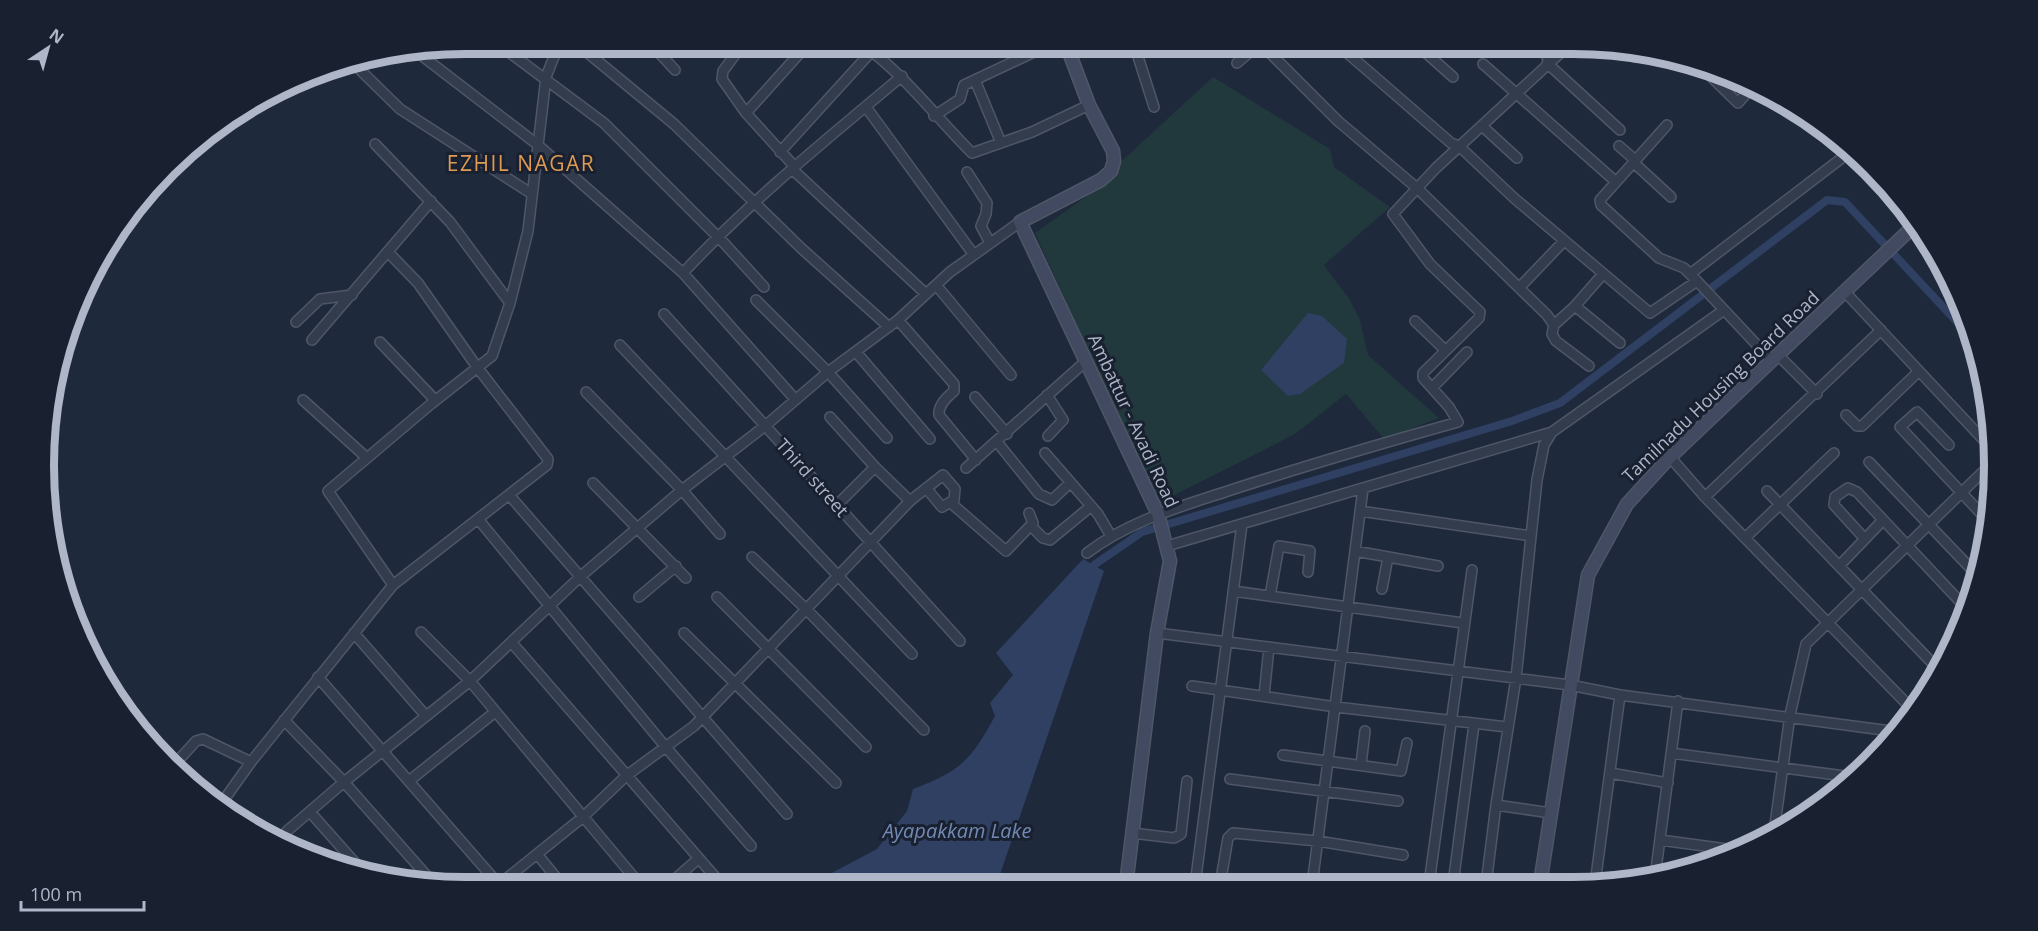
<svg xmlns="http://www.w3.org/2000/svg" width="2038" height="931" font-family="'Open Sans',sans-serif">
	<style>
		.green { fill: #21383d }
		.water { fill: #2f4063 }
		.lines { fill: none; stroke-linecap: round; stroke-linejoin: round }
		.canal { stroke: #2f4063; stroke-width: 8 }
		.street-casing { stroke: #4e5667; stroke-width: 12 }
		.secondary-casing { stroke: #4e5667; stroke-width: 15 }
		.street { stroke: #333c4c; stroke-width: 9 }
		.secondary { stroke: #414a60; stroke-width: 12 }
		.labels { text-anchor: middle; stroke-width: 6; stroke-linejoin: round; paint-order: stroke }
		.street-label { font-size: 18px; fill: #aeb6c8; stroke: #192131 }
		.water-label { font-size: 20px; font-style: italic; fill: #7389b3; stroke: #192131 }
		.quarter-label { font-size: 21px; letter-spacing: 1.5px; fill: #de9b53; stroke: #192131 }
		.rim { fill: none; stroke: #aeb6c8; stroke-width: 8 }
	</style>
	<rect width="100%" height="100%" fill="#1f293c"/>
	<path class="green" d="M1213,77L1330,149L1334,167L1390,207L1324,265L1350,300L1360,320L1368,355L1439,418L1384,439L1346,394L1295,434L1157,504L1035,233L1105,183L1114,168Z"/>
	<path class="water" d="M1308,313L1322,316L1347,339L1344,363L1300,394L1288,396L1261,370Z
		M1083,559L1104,571L996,886H807L877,849L907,811L913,789C961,771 971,760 995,716L990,703L1013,675L996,653Z"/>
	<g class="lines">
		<path class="canal" d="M1094,565L1142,532L1512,421L1560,403L1827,200L1845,202L1973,339"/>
		<defs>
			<path id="street" d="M498,44L604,123L724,243L764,287
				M577,44L674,124L801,248L889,327
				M651,44L675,70
				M743,44L723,71L722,79L746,113L794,166
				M862,44C904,74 935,116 972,153L1032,132L1089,105
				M1134,44L1154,107
				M1256,44L1267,50L1338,121L1418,189L1547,315L1554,325L1552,334L1556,341L1589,366
				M1337,44L1451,143L1459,146L1514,198L1650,313L1697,281L1772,361
				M1416,44L1453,77
				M1534,44L1551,60
				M1623,48L1635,57L1643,50
				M417,52L538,145L683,273C750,201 827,139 902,76
				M352,62L400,109L532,194
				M1237,63L1257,46
				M1547,63L1620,130
				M1483,64L1615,181
				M1699,65L1738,103L1753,86
				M975,80L1001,143
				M866,107L974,255
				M746,113L808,44
				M934,116L960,99L964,85L1051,44
				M1667,125L1600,200L1601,205L1659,258L1684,268L1697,281
				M1482,126L1517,158
				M375,144L450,222L510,303
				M1619,146L1635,160
				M780,152L872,51
				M1633,162L1671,197
				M792,169L926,294
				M967,172L987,203L986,214L981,226L990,243
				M388,252L418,283L477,367L548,459L547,465L393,585
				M683,273L794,398
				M1690,274L1851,151
				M936,285L1011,375
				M1519,288L1564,241
				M1845,292L1993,450
				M756,300L828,372L887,438
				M1575,306L1603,274
				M664,314L960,641
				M898,320L954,384V391C947,397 938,405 939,415L976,460
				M1415,321L1445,350
				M296,322L320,299L352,295
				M1554,325L1575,306L1620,343
				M312,340L431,201
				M380,342L435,400
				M620,345L912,654
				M856,352L930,439
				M1778,355L1817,394
				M1432,388L1467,352
				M586,392L682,490L720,534
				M1047,395L1063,420L1048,436
				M975,397L1007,434
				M303,400L367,458
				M1846,415L1857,426H1862L1919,371
				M830,417L875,467
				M997,442L1039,494L1052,500L1070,483
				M1949,445L1917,412L1900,427L1989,522
				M1045,453L1098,514L1111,536
				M1670,457L1705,497L1910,707L1912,714
				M1869,462L1978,576
				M966,468L1086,361
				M593,483L686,578
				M1767,491L1938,669
				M510,496L787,814
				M1705,497L1881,330
				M952,504L1006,551L1033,523L1029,513
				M837,505L875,467L910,501
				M1360,511L1531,536
				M478,519L664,745L751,846
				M1031,526L1043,538L1050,540L1090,507
				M1745,538L1834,453
				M1865,539L1883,520
				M1167,546L1552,432
				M1355,551L1438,566
				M1087,553C1130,520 1183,506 1234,489C1308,465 1383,443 1458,422L1449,407L1423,378V373L1479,318L1480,312L1430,264L1393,214L1436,168L1570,44
				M752,557L807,610L924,730
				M1839,566L1865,539L1834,505L1835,497L1848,488L1857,492L1968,610
				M1382,589L1388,557
				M1233,591L1463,623
				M1270,596L1279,546L1310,551L1308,572
				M639,597L676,566
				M717,597L866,747
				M421,632L470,681L642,887
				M354,633L426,716
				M684,633L836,783
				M1157,633L1570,685L1620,695L1898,732
				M512,643L716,878
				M318,677L501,887
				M1192,686L1336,707L1507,727
				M1264,696L1269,647
				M1910,707L1927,689
				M284,720L344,782L434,884
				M1671,753L1852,777
				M1283,755L1401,771L1407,743
				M1361,765L1365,731
				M173,766L196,741L203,739L251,762L393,585L328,491L431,404L492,356L510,303L528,231L546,77L559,44
				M1610,773L1668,783
				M1230,779L1398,801
				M409,781L495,712
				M221,804L251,762
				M310,812L365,874
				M1551,813L1496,805L1516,678L1537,480L1544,445L1552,432L1724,310
				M287,831L344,782L470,681L581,576L682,490L765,426L828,372L898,320L950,272L1020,222
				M1774,832L1790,715L1806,644L1994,461
				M1132,833L1174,838L1181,834L1187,781
				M1660,840L1742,851
				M537,854L564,887
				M1655,877L1678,701
				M1127,878L1179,885
				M1429,884L1472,570
				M1453,884L1474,724
				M1486,884L1496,805
				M1595,884L1620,695
				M1195,885L1242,524
				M1220,885L1228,838L1233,833L1318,841L1403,855
				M1312,885L1363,489
				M496,887L583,817L626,776L694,726L910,501C921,492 932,484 943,475L955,489L954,500L942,507L926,488
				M666,887L698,859"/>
			<path id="secondary" d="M1066,44L1089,105L1113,151L1114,161L1111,171L1101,180L1020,222L1158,514L1170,561L1157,633L1126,885
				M1540,884L1588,575L1627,504L1670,457L1917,223"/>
		</defs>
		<use href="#street" class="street-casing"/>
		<use href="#secondary" class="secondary-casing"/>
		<use href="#street" class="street"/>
		<use href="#secondary" class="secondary"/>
	</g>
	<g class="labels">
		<g class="street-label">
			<text transform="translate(1721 387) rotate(-44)" y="6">Tamilnadu Housing Board Road</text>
			<text transform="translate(1133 421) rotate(65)" y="6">Ambattur - Avadi Road</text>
			<text transform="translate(812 478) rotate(48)" y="6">Third street</text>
		</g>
		<g class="water-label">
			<text x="957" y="838">Ayapakkam Lake</text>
		</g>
		<g class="quarter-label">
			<text x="521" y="171">EZHIL NAGAR</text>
		</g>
	</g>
	<path d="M0 0H2038V931H0ZM465 54H1573A411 411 0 0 1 1984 465V466A411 411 0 0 1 1573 877H465A411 411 0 0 1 54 466V465A411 411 0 0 1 465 54Z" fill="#192131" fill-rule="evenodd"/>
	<path class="rim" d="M465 54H1573A411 411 0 0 1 1984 465V466A411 411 0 0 1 1573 877H465A411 411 0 0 1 54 466V465A411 411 0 0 1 465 54Z"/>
	<g transform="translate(48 48) rotate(36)" stroke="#192131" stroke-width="4.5" paint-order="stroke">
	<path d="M0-4.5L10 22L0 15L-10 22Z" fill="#aeb6c8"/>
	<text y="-9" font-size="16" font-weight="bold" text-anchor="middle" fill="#aeb6c8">N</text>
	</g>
	<path d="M21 901v9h123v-9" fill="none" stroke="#aeb6c8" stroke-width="3"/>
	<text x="30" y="901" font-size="18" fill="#aeb6c8" stroke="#192131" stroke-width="4.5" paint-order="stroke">100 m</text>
</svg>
